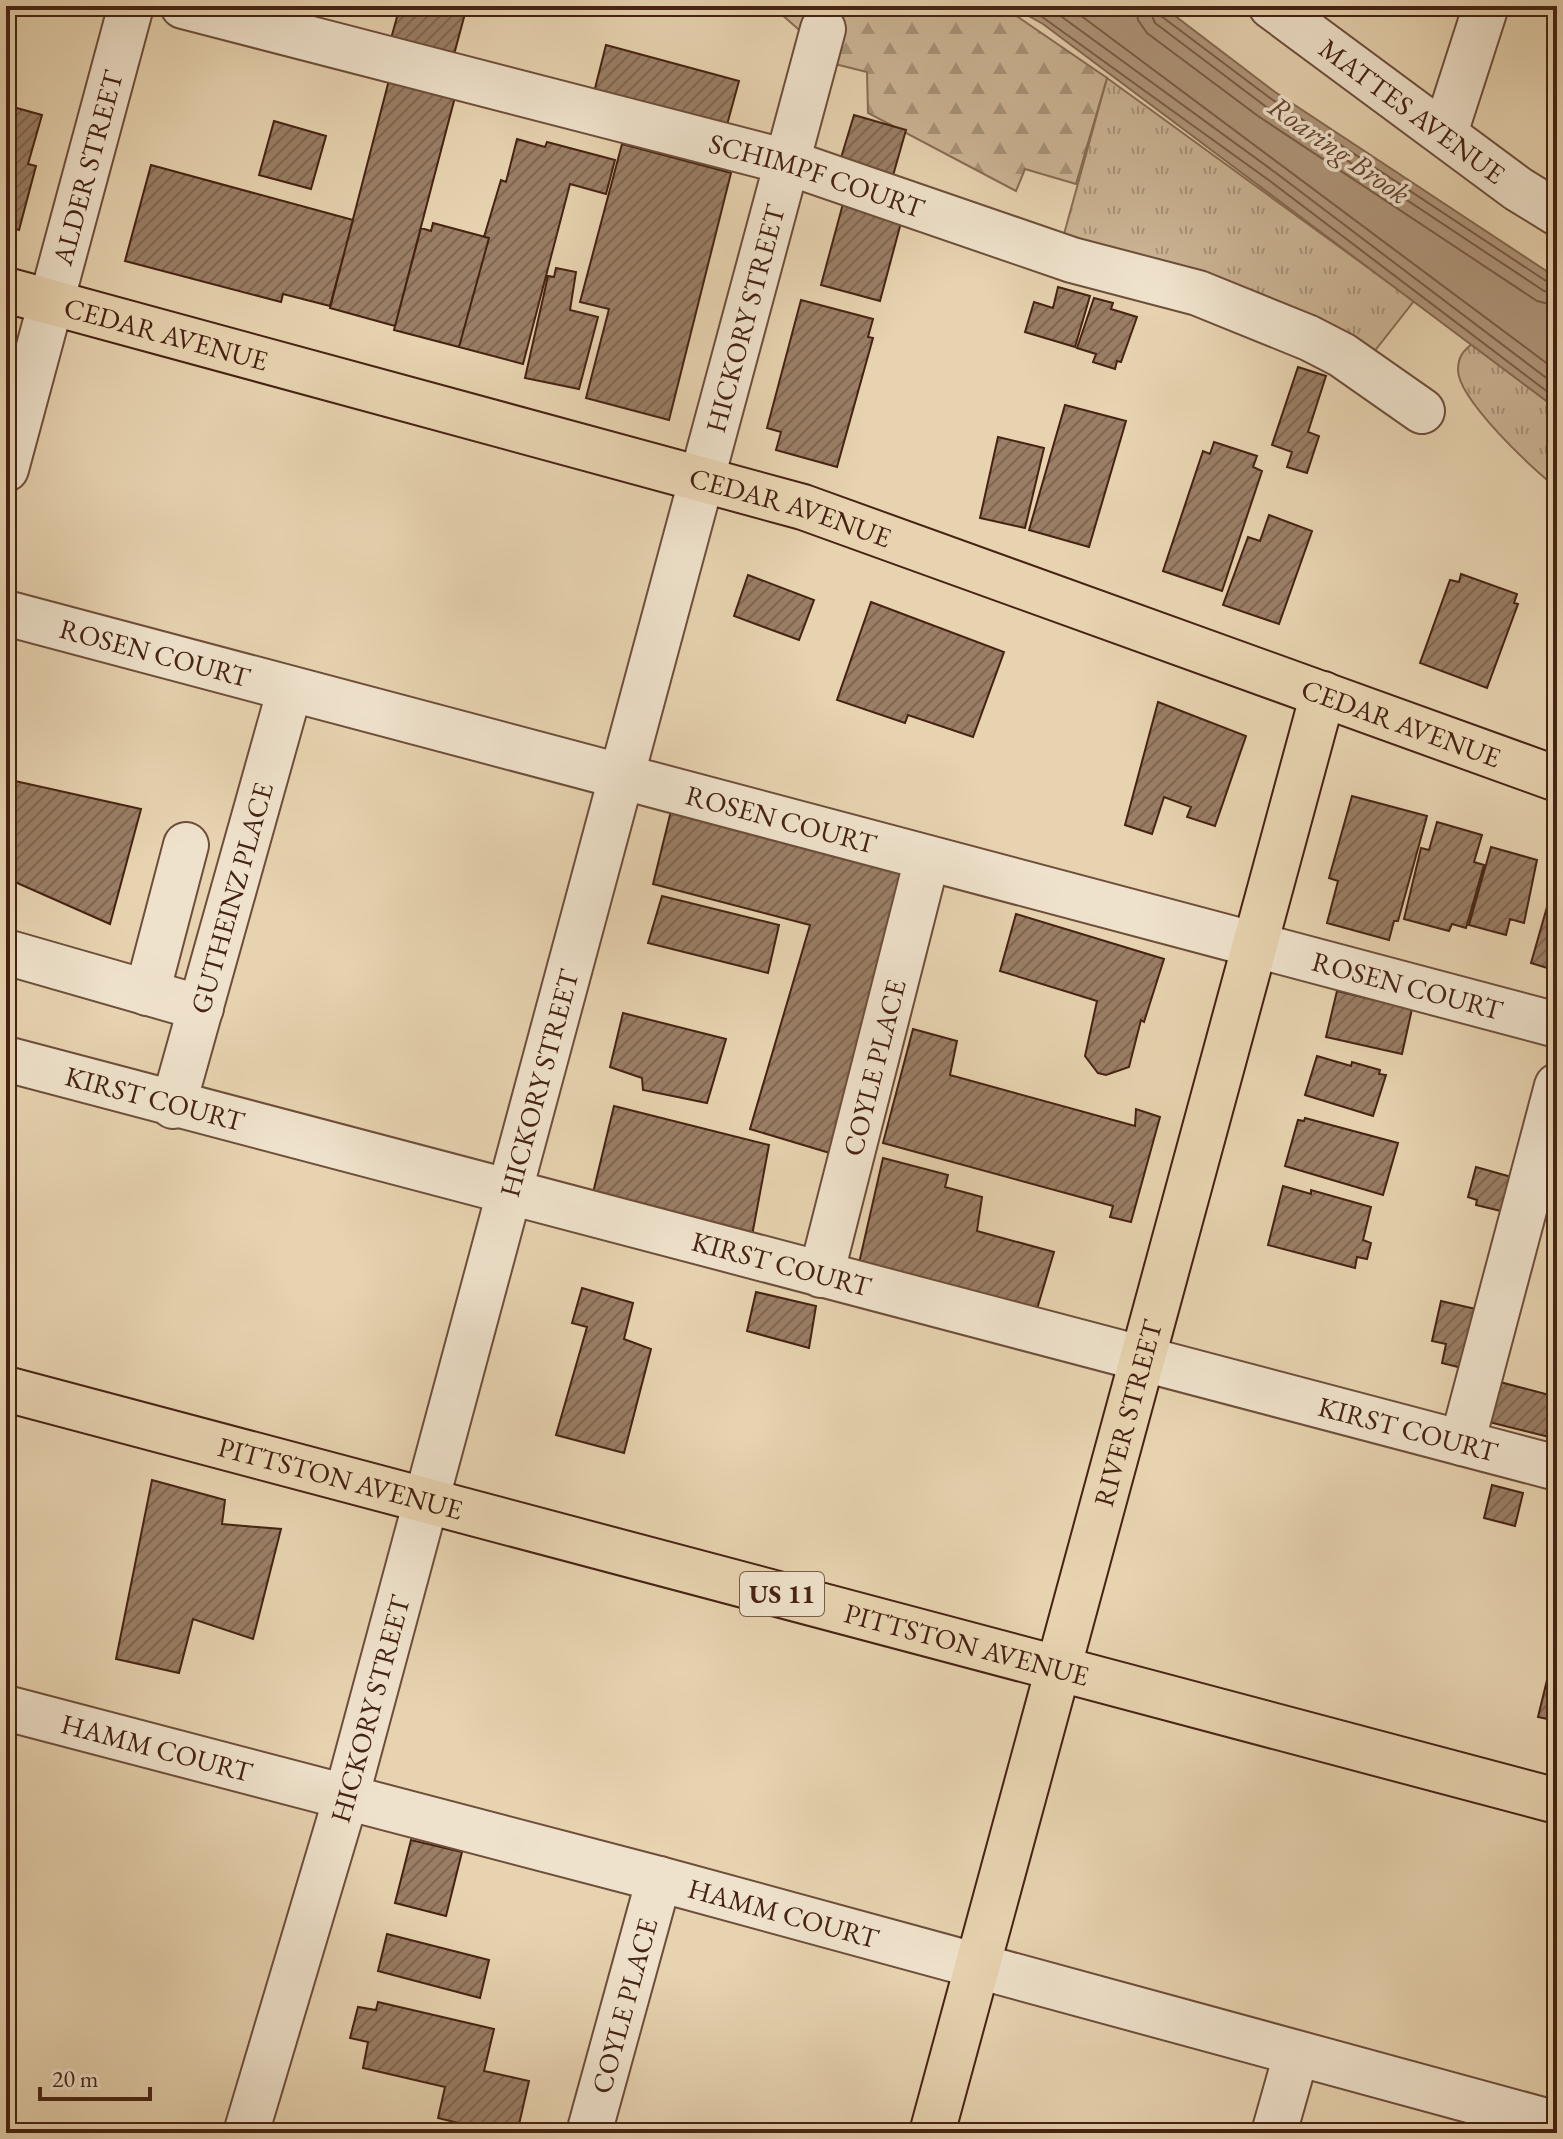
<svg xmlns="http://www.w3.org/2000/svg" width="1563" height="2139" font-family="'EB Garamond',serif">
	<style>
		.grass { fill: url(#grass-tufts); stroke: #896c54; stroke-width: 2 }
		.forest { fill: url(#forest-firs); stroke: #896c54; stroke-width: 2 }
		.water { fill: #b0977b; stroke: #866851; stroke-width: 2 }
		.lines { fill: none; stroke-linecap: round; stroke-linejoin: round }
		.shore { stroke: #7b5c47; stroke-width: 2 }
		.building { fill: url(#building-hatch); stroke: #462213; stroke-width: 2 }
		.minor-casing { stroke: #6e4e3a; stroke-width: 48 }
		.major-casing { stroke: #462213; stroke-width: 48 }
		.minor { stroke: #efe2cc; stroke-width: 44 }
		.major { stroke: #e7d3b0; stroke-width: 44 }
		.labels { text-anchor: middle; stroke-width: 7; stroke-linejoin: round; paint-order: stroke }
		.shield { fill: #efe2cc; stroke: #795c4a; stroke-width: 2 }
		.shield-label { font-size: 26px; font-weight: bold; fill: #462213 }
		.street-label { font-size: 28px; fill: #462213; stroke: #efe2cc }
		.water-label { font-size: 30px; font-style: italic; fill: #664532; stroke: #efe2cc }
	</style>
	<defs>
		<pattern id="grass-tufts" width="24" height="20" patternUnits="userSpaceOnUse" patternTransform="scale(2)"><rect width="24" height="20" fill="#ccb595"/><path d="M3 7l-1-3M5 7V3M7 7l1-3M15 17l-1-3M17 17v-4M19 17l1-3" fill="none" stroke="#a79378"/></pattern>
		<pattern id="forest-firs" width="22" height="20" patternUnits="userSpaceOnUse" patternTransform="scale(2)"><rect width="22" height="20" fill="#ccb595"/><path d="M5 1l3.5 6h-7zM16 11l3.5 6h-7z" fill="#a79378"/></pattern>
		<pattern id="building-hatch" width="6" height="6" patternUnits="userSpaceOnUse" patternTransform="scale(2)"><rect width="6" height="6" fill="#9a7e65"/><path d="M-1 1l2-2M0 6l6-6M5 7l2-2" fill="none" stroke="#7f6752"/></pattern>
	</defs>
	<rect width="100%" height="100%" fill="#e7d3b0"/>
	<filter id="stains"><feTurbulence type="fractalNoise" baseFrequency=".0025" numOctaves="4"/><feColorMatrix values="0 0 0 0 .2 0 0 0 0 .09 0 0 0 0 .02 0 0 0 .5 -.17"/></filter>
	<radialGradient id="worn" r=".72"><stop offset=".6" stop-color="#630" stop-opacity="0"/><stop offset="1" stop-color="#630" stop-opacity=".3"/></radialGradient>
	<path class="grass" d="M1107,78L1414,301L1373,353L1061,245Z
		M1472,344L1557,409V488C1533,470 1458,399 1458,370C1458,357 1463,351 1472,344Z"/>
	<path class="forest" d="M772,6H1002L1107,78L1076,184L1025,169L1016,191L868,113L867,72L839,65Z"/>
	<path class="water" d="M1011,6H1162L1275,92L1557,278V409L1043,24Z"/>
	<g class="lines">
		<path class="shore" d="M1027,6L1270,181L1557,399
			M1047,6L1276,173L1557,386
			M1068,6L1557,371
			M1136,6L1138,20L1147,33L1258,116L1537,301L1557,306
			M1148,6L1155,23L1265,106L1544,291L1557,294
			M1158,6L1161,16L1270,98L1549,283L1557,284"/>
	</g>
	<path class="building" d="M400,6H467L452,62L389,46Z
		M606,45L739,81L722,143L590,108Z
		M389,80L455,97L395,326L330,308Z
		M6,105L42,115L28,164L36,166L19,230L6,226Z
		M854,115L906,130L890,186L837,171Z
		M274,121L326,136L311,189L259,175Z
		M517,139L545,147L547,142L615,160L606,194L570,184L523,364L459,347L489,238L484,237L501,180L506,182Z
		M622,144L731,173L669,420L586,398L609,309L580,302Z
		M151,165L353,220L330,306L283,294L281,302L125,261Z
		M844,200L903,215L880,301L821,285Z
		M433,223L489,238L459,347L394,330L421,228L431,231Z
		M556,268L576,272L570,310L598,317L579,389L525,378L548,276L554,277Z
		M1058,287L1090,296L1075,347L1025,332L1034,302L1053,308Z
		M1094,298L1113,303L1111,309L1137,317L1121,362L1117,361L1115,369L1093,362L1096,354L1077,348Z
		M801,300L873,319L868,337L873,338L837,467L776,450L781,432L767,428Z
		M1298,367L1326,376L1308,432L1319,436L1307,473L1287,467L1292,452L1272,445Z
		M1065,405L1126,421L1089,547L1029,530Z
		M998,437L1044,448L1025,528L980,518Z
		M1214,442L1257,456L1253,467L1262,471L1222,591L1163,571L1203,451L1210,454Z
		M1269,515L1312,531L1279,624L1223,605L1248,537L1260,541Z
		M1461,574L1517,594L1514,603L1518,604L1487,688L1420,663L1450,580L1459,582Z
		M748,575L814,600L799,640L734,616Z
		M871,602L1004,652L973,737L908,715L905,723L837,700Z
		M1158,702L1246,736L1215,826L1187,817L1191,807L1164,797L1152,834L1125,825Z
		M6,779L141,809L110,924L6,878Z
		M1352,796L1427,816L1398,921H1394L1389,940L1327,923L1338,881L1329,878Z
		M671,811L912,871L843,1157L750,1129L810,925L653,884Z
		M1437,822L1482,835L1474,862L1484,865L1466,928L1452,924L1449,931L1404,919L1421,848L1429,850Z
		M1491,847L1537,860L1524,923L1510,919L1506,935L1469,925Z
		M1557,872V971L1531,963Z
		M662,896L779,925L768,973L648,943Z
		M1016,914L1164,959L1144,1022L1141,1020L1129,1067L1106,1075L1098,1073L1085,1056L1097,1001L1000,971Z
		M1337,991L1412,1009L1402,1054L1326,1037Z
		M623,1013L726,1039L707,1103L643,1090L642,1078L610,1067Z
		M913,1029L957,1041L950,1075L1135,1126L1136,1109L1160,1117L1131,1222L1110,1217L1113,1206L883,1143Z
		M1317,1056L1351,1066L1352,1062L1380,1070L1379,1074L1386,1075L1373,1116L1305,1095Z
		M614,1106L769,1145L751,1241L592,1197Z
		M1305,1118L1398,1143L1383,1195L1285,1166L1298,1120L1304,1121Z
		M883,1158L948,1175L945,1187L982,1197L977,1231L1054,1252L1034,1319L857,1272Z
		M1476,1167L1515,1178L1505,1212L1476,1205L1477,1200L1468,1197Z
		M1283,1186L1311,1194V1190L1371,1207L1363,1240L1371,1243L1367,1259L1357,1257L1355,1268L1268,1245Z
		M582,1288L633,1303L624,1339L651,1349L624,1453L556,1435L587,1327L572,1323Z
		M756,1292L816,1306L809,1348L747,1331Z
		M1441,1301L1480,1310L1466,1369L1442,1363L1446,1344L1432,1341Z
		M1500,1382L1557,1397L1553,1438L1489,1422Z
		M152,1480L225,1500L222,1524L281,1529L253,1639L193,1619L179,1673L116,1659Z
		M1492,1485L1523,1493L1515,1526L1484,1518Z
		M1557,1639V1721L1538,1717Z
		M411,1840L462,1852L446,1916L395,1903Z
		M387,1934L489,1960L480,1998L378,1971Z
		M378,2002L494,2029L484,2071L529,2081L517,2133H499L438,2118L445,2087L363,2068L368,2042L350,2038L358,2007L376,2010Z"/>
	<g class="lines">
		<defs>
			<g id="minor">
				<path id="s1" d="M183,6L787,162L1072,260L1198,293L1309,338L1342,355L1422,411"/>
				<path id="s2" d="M1271,6L1518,189L1557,213"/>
				<path d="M1445,133L1486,6"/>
				<path id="s3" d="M6,469L131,6"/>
				<path id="s4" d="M6,613L1557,1025"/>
				<path d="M6,952L201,1008"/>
				<path d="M147,993L186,845"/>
				<path id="s5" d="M6,1059L1557,1468"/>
				<path id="s6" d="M173,1106L290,689"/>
				<path id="s7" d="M821,1275L927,859"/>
				<path d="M1462,1443L1557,1086"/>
				<path id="s8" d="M6,1708L659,1879L1557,2124"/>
				<path id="s9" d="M246,2133L346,1798L823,29"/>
				<path id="s10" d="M589,2133L659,1879"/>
				<path d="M1274,2133L1296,2055"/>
			</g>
			<g id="major">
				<path id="s11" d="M6,290L803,507L1557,779"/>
				<path id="s12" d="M6,1389L1557,1801"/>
				<path id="s13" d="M932,2133L1323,694"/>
			</g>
		</defs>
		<use href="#minor" class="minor-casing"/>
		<use href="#major" class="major-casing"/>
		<use href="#minor" class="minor"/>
		<use href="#major" class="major"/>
	</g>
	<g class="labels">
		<rect class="shield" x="740" y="1572" width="84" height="44" rx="6"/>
		<g class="shield-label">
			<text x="782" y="1603">US 11</text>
		</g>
		<g class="street-label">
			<text dy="10" stroke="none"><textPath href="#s2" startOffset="176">MATTES AVENUE</textPath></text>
			<text dy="10" stroke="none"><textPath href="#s3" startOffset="312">ALDER STREET</textPath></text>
			<text dy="10" stroke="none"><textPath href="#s1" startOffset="656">SCHIMPF COURT</textPath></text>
			<text dy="10" stroke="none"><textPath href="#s9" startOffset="1882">HICKORY STREET</textPath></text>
			<text dy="10" stroke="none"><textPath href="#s11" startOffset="166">CEDAR AVENUE</textPath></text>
			<text dy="10" stroke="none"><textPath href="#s11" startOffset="814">CEDAR AVENUE</textPath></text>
			<text dy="10" stroke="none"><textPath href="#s4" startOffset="154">ROSEN COURT</textPath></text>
			<text dy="10" stroke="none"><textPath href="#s11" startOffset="1462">CEDAR AVENUE</textPath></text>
			<text dy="10" stroke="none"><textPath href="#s4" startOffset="802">ROSEN COURT</textPath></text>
			<text dy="10" stroke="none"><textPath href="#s6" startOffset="216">GUTHEINZ PLACE</textPath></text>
			<text dy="10" stroke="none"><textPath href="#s4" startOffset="1450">ROSEN COURT</textPath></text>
			<text dy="10" stroke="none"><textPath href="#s7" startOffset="214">COYLE PLACE</textPath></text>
			<text dy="10" stroke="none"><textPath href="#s9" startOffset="1090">HICKORY STREET</textPath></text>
			<text dy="10" stroke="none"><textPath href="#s5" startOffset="154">KIRST COURT</textPath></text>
			<text dy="10" stroke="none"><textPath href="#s5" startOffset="802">KIRST COURT</textPath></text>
			<text dy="10" stroke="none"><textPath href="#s13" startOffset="746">RIVER STREET</textPath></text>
			<text dy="10" stroke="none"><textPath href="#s5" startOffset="1450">KIRST COURT</textPath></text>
			<text dy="10" stroke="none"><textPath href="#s12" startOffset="346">PITTSTON AVENUE</textPath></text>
			<text dy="10" stroke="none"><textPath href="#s12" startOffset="994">PITTSTON AVENUE</textPath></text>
			<text dy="10" stroke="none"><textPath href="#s9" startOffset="442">HICKORY STREET</textPath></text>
			<text dy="10" stroke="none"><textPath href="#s8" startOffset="156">HAMM COURT</textPath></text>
			<text dy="10" stroke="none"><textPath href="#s8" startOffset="804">HAMM COURT</textPath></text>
			<text dy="10" stroke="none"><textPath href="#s10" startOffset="132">COYLE PLACE</textPath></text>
		</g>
		<g class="water-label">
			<text transform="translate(1339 150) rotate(35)" y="10">Roaring Brook</text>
		</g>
	</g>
	<rect width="1563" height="2139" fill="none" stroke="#e7d3b0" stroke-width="32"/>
	<rect x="8" y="8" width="1547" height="2123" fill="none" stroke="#462213" stroke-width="4"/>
	<rect x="16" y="16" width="1531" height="2107" fill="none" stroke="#462213" stroke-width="2"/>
	<path d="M40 2087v12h110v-12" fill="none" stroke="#462213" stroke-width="4"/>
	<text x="52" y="2087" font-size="24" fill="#462213" stroke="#efe2cc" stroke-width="6" paint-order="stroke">20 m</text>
	<rect width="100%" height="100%" filter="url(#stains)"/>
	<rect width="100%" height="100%" fill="url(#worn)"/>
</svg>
